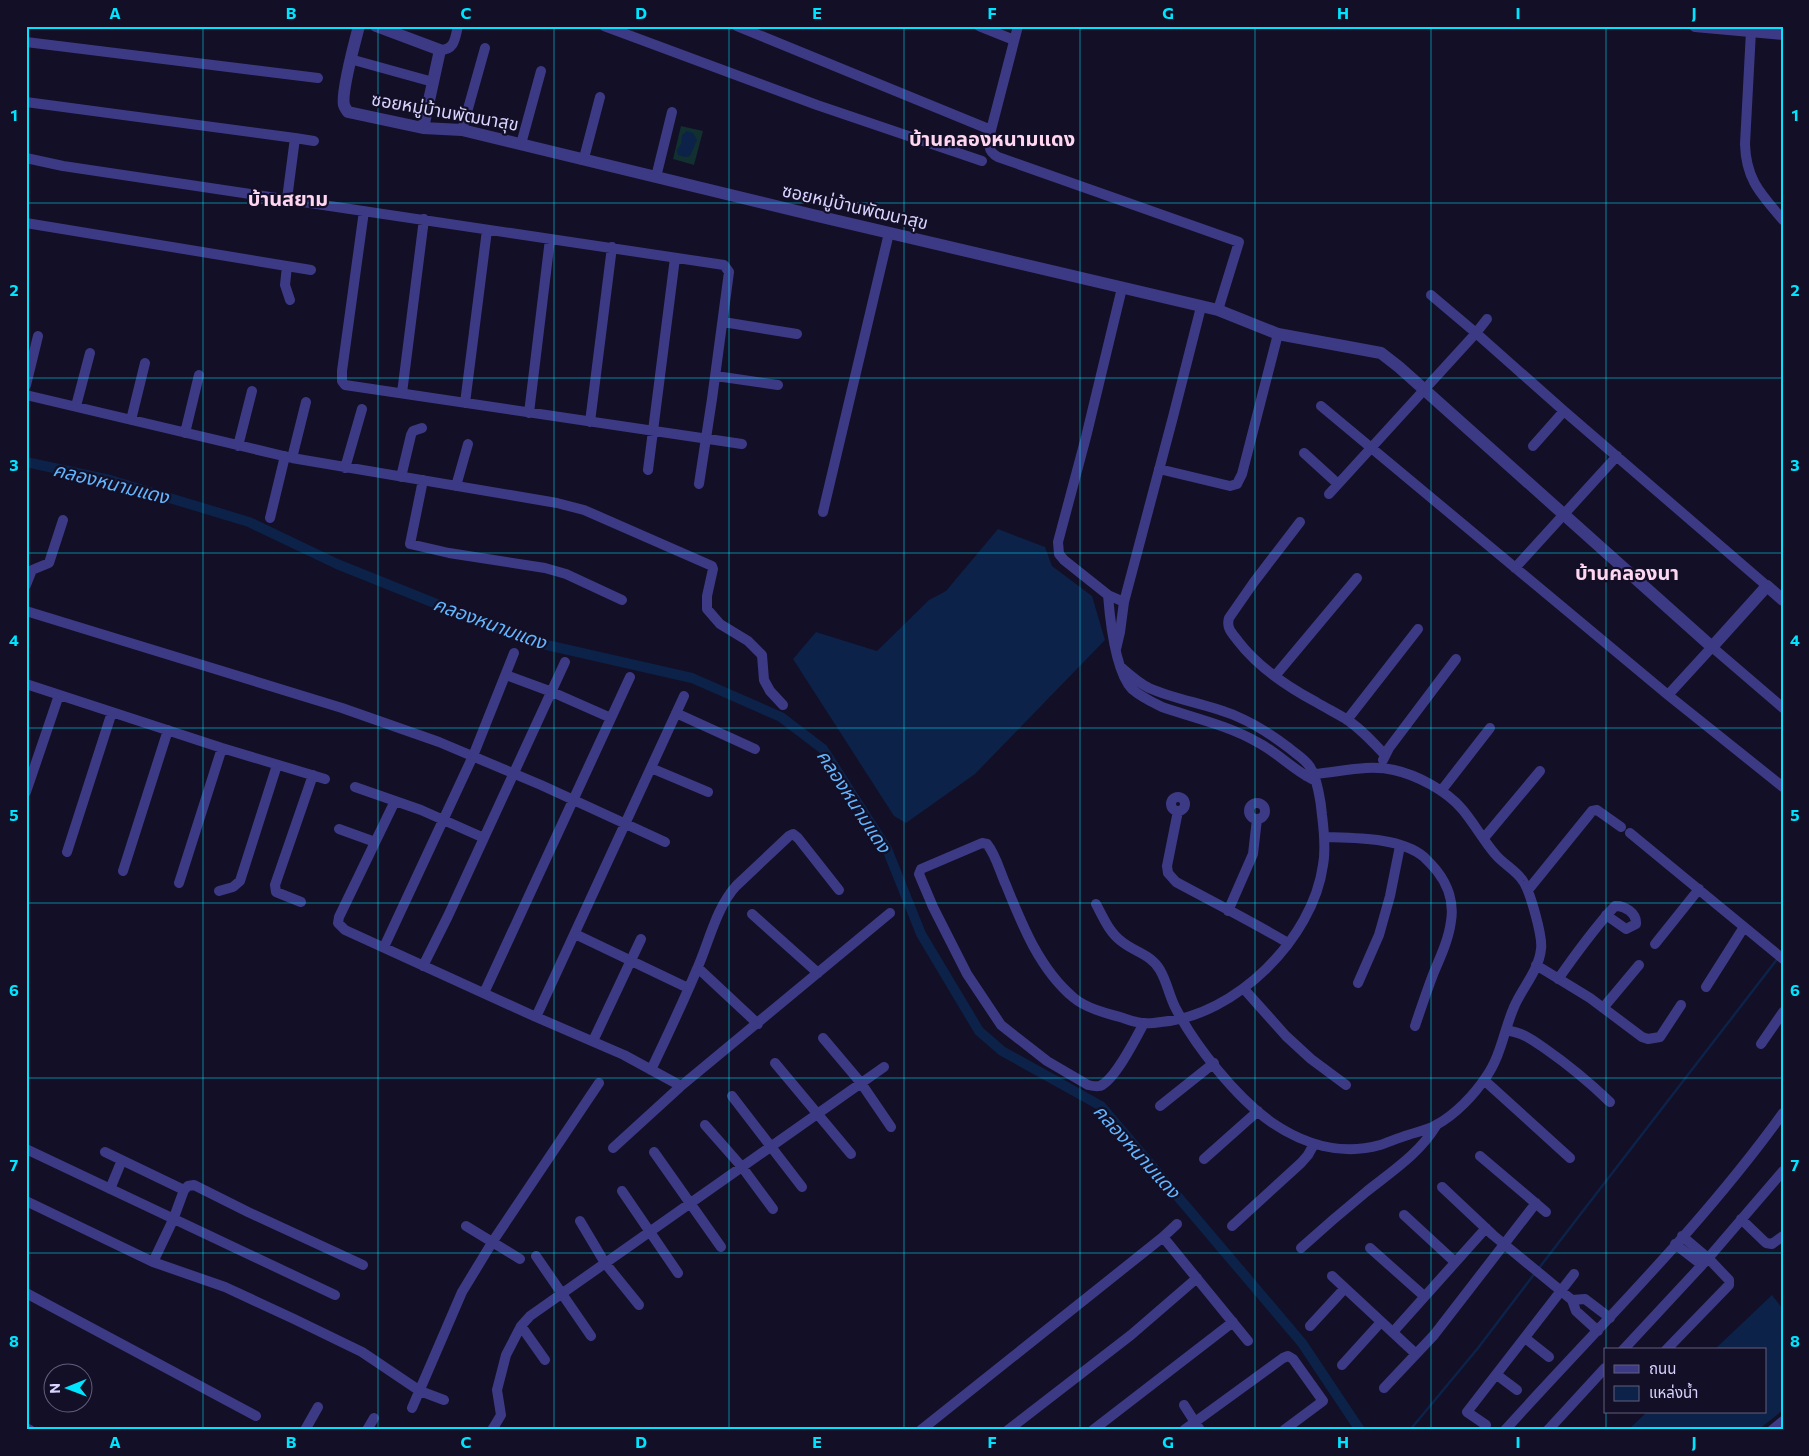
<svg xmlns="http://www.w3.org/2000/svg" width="1809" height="1456" font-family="Commissioner,'Noto Sans Thai',sans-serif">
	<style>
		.pitch { fill: #12302f }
		.water { fill: #0c2248 }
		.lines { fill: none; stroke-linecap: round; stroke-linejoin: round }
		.stream { stroke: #0c2248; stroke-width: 2.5 }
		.canal { stroke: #0c2248; stroke-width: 10 }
		.minor { stroke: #3d3a85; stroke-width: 10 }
		.tertiary { stroke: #3d3a85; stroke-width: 12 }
		.grid { fill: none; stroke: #00e5ff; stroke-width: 1; stroke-opacity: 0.55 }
		.labels { text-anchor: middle; stroke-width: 4.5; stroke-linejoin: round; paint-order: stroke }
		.street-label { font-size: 18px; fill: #d9d4ff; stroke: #130f26 }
		.water-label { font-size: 19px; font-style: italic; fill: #62b6ff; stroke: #130f26 }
		.quarter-label { font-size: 20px; font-weight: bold; fill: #ffd6f0; stroke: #130f26 }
		.neatline { fill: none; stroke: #00e5ff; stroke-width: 2 }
		.grid-label { font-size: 16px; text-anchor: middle; font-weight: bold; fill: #00e5ff }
	</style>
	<rect width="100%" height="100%" fill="#130f26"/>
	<path class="pitch" d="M681,126L703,131L694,165L673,159Z"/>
	<path class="water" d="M687,131L693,133L697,140L690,156L685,157L678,155L677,150L681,144L682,135Z
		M998,529L1045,547L1052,566L1092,596L1105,640L975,774L906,823L894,816L793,659L816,632L877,651L929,600L946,591Z
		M1772,1295L1783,1309V1410L1758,1430H1628L1647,1412H1765V1350H1714Z"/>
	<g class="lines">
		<path class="stream" d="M1539,1268L1778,958
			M1410,1430L1478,1348L1535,1273"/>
		<path class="canal" d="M26,462L110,480L249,522L337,564L529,641L692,678L781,717L823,749L887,849L921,934L979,1031L1002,1051L1101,1106L1302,1343L1360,1430"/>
		<path class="minor" d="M604,26L817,105L982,161
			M737,26L991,130
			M979,26L1014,40
			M1018,26L991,130C989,141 986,151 998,157L1239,242L1218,310
			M1751,31L1745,144C1746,180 1761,194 1783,220
			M26,42L318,78
			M440,50C455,50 455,38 458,26
			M350,59L433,82
			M26,102L295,138L287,199
			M462,130L485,48
			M295,138L314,141
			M521,144L541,71
			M26,158L63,166L724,265L729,272L712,399L699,484
			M582,160L584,158L600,97
			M656,177L672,112
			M364,211L342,371V381L345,385L742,444
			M26,223L311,270
			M287,266L285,285L290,300
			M1431,295L1476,333L1487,319
			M723,322L797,334
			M716,376L778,385
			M26,385L38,336
			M402,393L424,219
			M26,395L292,458L557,503L584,510L712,566L713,569L707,596V609L720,624L748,641L762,655L764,680L770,691L783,705
			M465,403L487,230
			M76,406L90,353
			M1321,406L1668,695L1783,787
			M529,413L550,239
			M131,420L145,363
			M590,422L612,247
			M185,433L199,375
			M238,446L252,391
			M1533,446L1564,411
			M1304,453L1338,484
			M292,458L306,402
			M345,468L362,409
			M1159,469L1230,486L1237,484L1242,474L1278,334
			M648,470L675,258
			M401,477L411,435L413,431L422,428
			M423,480L410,544L449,553L545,568L566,574L622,600
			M456,486L468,444
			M1329,494L1476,333L1564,411L1767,586
			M823,512L889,233
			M270,518L285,456
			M1300,522L1254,582L1229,618C1226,628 1232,633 1238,641C1257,666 1288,687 1316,702C1326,708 1336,713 1346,719C1361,729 1373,742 1385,755
			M1515,568L1617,456
			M26,585L32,570L49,563L63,520
			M1108,595C1110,620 1115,671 1132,689C1141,697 1152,702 1162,707C1194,718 1227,725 1257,742C1277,752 1292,769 1312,779
			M1124,602L1173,417L1201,307
			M26,611L342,708L439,742L541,785L665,842
			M1116,649L1120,632L1124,602L1108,595L1064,560L1059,554L1058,542L1086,437L1122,288
			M1122,668C1130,675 1139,683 1149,688C1176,700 1208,704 1236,716C1255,724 1272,735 1289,748C1296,754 1306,760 1310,767C1317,778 1321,802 1322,815C1324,831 1326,849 1323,865C1313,939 1235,1016 1161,1022C1155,1023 1149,1024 1144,1023C1136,1023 1127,1019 1120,1017C1105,1013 1086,1008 1074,998C1040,970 1022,925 1006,885C1000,872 996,855 987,844L982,843L921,869L919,874L933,907L967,974L1001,1025L1047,1061L1088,1085C1092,1086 1096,1087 1100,1086C1115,1080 1136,1038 1144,1023
			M506,675L552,692L611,718
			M1275,676L1357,578
			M26,684L222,748L325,779
			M1668,695L1712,647L1783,708
			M676,713L755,749
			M1347,720L1418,629
			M1383,760L1389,748L1456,659
			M651,768L708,792
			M355,787L421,810L484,838
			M1441,791L1490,728
			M26,792L59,695
			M1171 804a7 7 0 1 1 14 0a7 7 0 1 1-14 0Z
			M395,801L339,917L338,923L345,930L536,1017L624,1055L681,1086
			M1249 811a8 8 0 1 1 16 0a8 8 0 1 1-16 0Z
			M1178,811L1167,866L1168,873L1176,882C1213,902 1251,921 1288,943
			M339,829L375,842
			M1630,833L1783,959
			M1324,837C1353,838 1401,837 1424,857C1428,861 1433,866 1437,871C1448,885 1454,903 1451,921C1449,938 1441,956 1434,972C1427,990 1421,1008 1415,1026
			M1484,838L1540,771
			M67,852L112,712
			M123,871L168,730
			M179,883L222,748
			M1528,890L1592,811L1597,810L1621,827
			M219,891L233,887L240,881L277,765
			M301,902L276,892L275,885L313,775
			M1096,904C1103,917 1109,932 1121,941C1134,952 1151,954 1160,970C1167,982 1169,995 1175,1007C1195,1046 1236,1097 1271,1122C1303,1144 1341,1156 1380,1145C1389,1142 1398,1138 1408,1135C1417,1132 1428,1130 1436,1125C1455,1115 1474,1095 1486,1077C1501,1056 1504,1030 1514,1007C1522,988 1539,970 1541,949C1543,937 1530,891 1523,881C1516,870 1503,864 1495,854C1483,840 1474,823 1462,809C1447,791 1417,775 1394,770C1368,764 1340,772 1314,774L1306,776
			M1228,911L1253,854L1257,819
			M752,914L818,973
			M575,934L688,988
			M1655,944L1699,889
			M384,947L473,756L514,653
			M1536,965L1590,998L1642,1037L1648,1039L1660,1037L1681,1005
			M423,966L448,916L565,662
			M698,968L758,1024
			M1558,979C1576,954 1594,928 1615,906C1624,905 1637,913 1636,924L1626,929L1606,915
			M1358,983L1379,935L1390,896L1400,846
			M1706,987L1744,927
			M1244,989L1286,1036L1311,1059L1346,1085
			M484,993L630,677
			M1603,1008L1639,965
			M536,1017L684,696
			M1506,1030C1526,1034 1531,1039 1547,1050C1570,1066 1590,1083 1610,1102
			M823,1038L861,1083L891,1127
			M593,1041L641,939
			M1761,1044L1783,1012
			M775,1063L851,1154
			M651,1070C667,1036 683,1003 697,969C709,942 716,908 736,886L789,836L793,834L798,838L839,890
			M1484,1080L1570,1158
			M732,1096L802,1187
			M1160,1106L1214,1063
			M705,1125L742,1167L773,1209
			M613,1148L681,1086L890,913
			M26,1149L335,1295
			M105,1152L184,1190
			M654,1152L721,1247
			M1480,1156L1546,1212
			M1204,1159L1258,1111
			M1442,1187L1493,1235L1572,1300
			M110,1189L122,1160
			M622,1191L678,1273
			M26,1201L153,1262L225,1287L294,1319L362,1352L420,1391L444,1400
			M1404,1215L1455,1262
			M1741,1219L1766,1243L1772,1244L1783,1236
			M580,1221L605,1263L639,1305
			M466,1226L520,1259
			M1232,1226L1301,1163L1308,1155L1314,1144
			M1163,1237L1248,1341
			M1301,1248C1322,1229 1344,1210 1366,1192C1391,1172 1419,1154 1436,1126
			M1370,1248L1424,1296
			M536,1256L591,1336
			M153,1262L173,1220L184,1190L188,1186L194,1185L248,1212L363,1265
			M1704,1263L1783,1171
			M1332,1276L1416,1354
			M26,1293L256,1416
			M521,1326L545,1360
			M1310,1326L1345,1288
			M1598,1331L1576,1311L1572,1300L1585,1299L1610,1318
			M1393,1332L1486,1228
			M1525,1338L1549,1357
			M1623,1350L1702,1265L1675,1244
			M1666,1350L1729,1285V1280L1708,1258L1682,1236
			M1342,1365L1381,1322
			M1497,1375L1517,1390
			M1384,1388L1434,1335L1536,1203
			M1184,1405L1200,1430
			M412,1408L462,1292L493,1241L599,1083
			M1486,1425L1467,1412L1574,1274
			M26,1428L30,1430
			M305,1430L318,1407
			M367,1430L374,1418
			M492,1430L501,1415L497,1390L506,1355L521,1326L530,1316L884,1067
			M921,1430L1163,1237L1177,1224
			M1008,1430L1131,1335L1197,1278
			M1093,1430L1233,1322
			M1184,1430L1283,1358L1288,1356L1293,1359L1323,1401L1284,1430
			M1505,1430C1599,1326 1701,1227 1783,1113
			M1548,1430L1605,1368
			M1772,1430L1783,1421"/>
		<path class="tertiary" d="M359,26C355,41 341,93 344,105C344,106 347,111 348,112L423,128L462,130L813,215L1218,310L1278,334L1381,353L1399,367L1712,647L1767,586L1783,600
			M376,26L440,50L423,128
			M1695,26L1783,34"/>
	</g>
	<path class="grid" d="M203,26V1430M378,26V1430M554,26V1430M729,26V1430M904,26V1430M1080,26V1430M1255,26V1430M1431,26V1430M1606,26V1350M26,203H1783M26,378H1783M26,553H1783M26,728H1783M26,903H1783M26,1078H1783M26,1253H1783M1606,1412V1430"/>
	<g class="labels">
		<g class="street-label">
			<text transform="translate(445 112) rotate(10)" y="6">ซอยหมู่บ้านพัฒนาสุข</text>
			<text transform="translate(855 207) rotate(13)" y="6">ซอยหมู่บ้านพัฒนาสุข</text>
		</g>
		<g class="water-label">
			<text transform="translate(111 483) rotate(14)" y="7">คลองหนามแดง</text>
			<text transform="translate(490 623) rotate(20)" y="7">คลองหนามแดง</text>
			<text transform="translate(854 801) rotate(57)" y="7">คลองหนามแดง</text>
			<text transform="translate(1137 1151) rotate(48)" y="7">คลองหนามแดง</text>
		</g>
		<g class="quarter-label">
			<text x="992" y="146">บ้านคลองหนามแดง</text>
			<text x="288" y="206">บ้านสยาม</text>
			<text x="1627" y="580">บ้านคลองนา</text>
		</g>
	</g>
	<rect width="1809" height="1456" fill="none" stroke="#130f26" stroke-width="55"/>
	<rect x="1604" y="1348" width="162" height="65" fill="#130f26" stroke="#625e7d"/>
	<rect x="1614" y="1365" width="25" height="8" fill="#3d3a85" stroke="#625e7d"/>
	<text x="1649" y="1374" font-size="15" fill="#d9d4ff">ถนน</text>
	<rect x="1614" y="1386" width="25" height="15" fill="#0c2248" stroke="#625e7d"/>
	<text x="1649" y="1398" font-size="15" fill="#d9d4ff">แหล่งน้ำ</text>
	<g transform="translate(68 1388) rotate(269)"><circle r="24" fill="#130f26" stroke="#625e7d"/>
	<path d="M0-4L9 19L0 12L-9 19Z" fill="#00e5ff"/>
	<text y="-8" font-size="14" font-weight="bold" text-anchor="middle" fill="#d9d4ff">N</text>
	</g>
	<rect x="28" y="28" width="1754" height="1400" class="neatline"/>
	<g class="grid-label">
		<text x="115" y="19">A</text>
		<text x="291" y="19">B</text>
		<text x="466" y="19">C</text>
		<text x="641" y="19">D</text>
		<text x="817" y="19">E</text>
		<text x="992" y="19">F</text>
		<text x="1168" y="19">G</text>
		<text x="1343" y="19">H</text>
		<text x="1518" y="19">I</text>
		<text x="1694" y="19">J</text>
		<text x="14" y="121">1</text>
		<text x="1795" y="121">1</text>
		<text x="14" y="296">2</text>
		<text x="1795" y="296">2</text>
		<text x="14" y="471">3</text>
		<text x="1795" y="471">3</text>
		<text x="14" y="646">4</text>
		<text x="1795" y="646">4</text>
		<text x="14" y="821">5</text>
		<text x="1795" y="821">5</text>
		<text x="14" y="996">6</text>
		<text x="1795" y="996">6</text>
		<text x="14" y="1171">7</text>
		<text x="1795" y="1171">7</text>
		<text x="14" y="1347">8</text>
		<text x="1795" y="1347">8</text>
		<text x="115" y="1448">A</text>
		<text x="291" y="1448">B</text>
		<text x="466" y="1448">C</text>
		<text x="641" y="1448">D</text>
		<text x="817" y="1448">E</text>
		<text x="992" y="1448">F</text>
		<text x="1168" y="1448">G</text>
		<text x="1343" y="1448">H</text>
		<text x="1518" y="1448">I</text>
		<text x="1694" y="1448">J</text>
	</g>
</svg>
